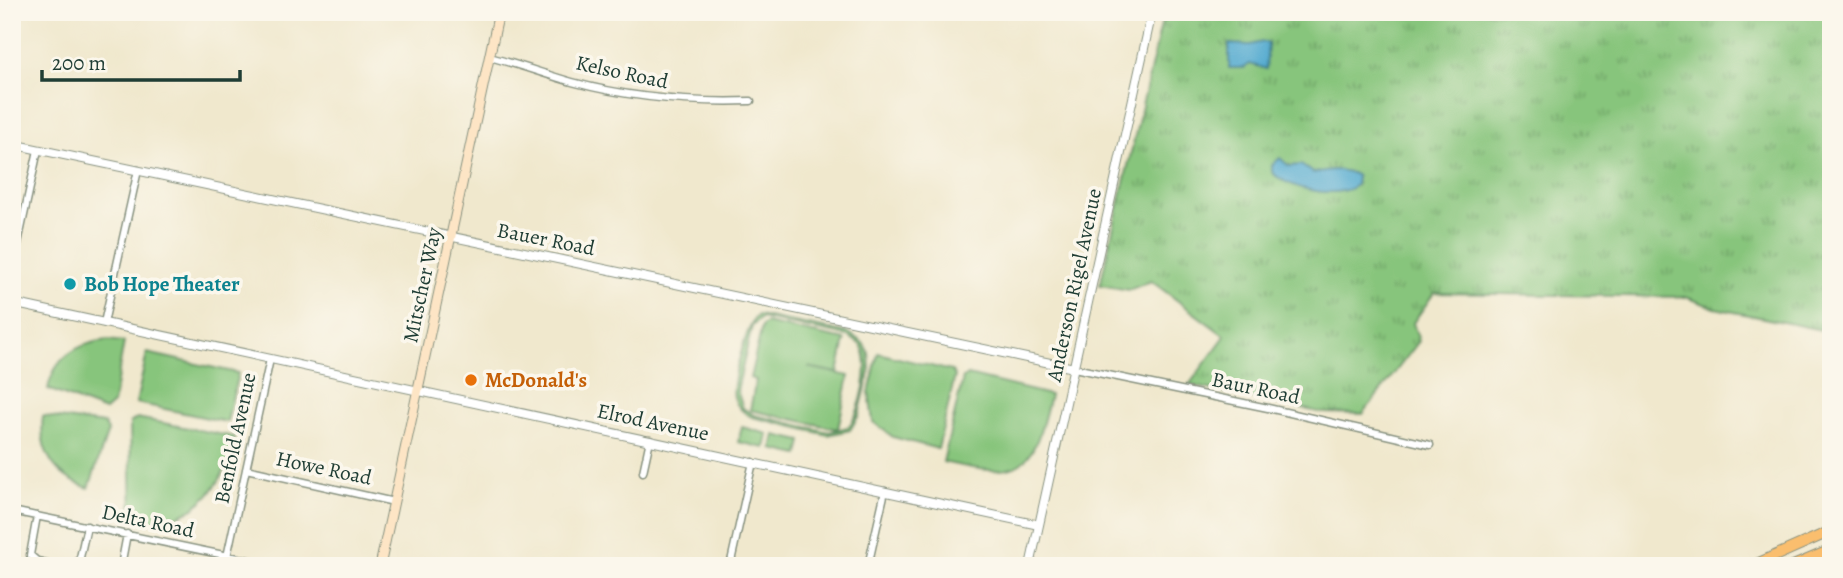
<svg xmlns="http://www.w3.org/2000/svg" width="1843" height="578" font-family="Alegreya,serif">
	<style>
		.grass { fill: url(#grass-tufts); stroke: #538158; stroke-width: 2 }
		.pitch { fill: #87c57c; stroke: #538158; stroke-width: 2; fill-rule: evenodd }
		.water { fill: #53aad0; stroke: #397482; stroke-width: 2 }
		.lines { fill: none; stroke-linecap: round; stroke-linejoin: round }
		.minor-casing { stroke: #889280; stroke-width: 9 }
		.tertiary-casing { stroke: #889280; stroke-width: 10 }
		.secondary-casing { stroke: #889280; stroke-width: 11 }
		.primary-casing { stroke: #889280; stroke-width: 12 }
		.minor { stroke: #fff; stroke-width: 6 }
		.tertiary { stroke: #fff; stroke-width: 8 }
		.secondary { stroke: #fde5c5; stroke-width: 9 }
		.primary { stroke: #fabe6e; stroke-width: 10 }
		.culture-dot { fill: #0f9aa8; stroke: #fbf7ec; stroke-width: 2.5 }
		.food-dot { fill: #e8710a; stroke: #fbf7ec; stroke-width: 2.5 }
		.labels { text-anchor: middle; stroke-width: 7; stroke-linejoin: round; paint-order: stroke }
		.street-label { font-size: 21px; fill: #1f3d34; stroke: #fbf7ec }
		.culture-label { font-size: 21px; font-weight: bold; fill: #0d838f; stroke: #fbf7ec; text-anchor: start }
		.food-label { font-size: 21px; font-weight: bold; fill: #c56008; stroke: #fbf7ec; text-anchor: start }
	</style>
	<defs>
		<pattern id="grass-tufts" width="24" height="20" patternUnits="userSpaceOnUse" patternTransform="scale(1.75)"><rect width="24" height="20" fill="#87c57c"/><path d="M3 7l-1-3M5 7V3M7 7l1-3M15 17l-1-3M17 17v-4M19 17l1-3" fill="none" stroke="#6ea166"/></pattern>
	</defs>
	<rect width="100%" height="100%" fill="#fbf7ec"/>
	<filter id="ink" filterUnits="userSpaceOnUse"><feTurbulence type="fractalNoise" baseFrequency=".0143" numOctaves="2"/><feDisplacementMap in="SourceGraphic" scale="14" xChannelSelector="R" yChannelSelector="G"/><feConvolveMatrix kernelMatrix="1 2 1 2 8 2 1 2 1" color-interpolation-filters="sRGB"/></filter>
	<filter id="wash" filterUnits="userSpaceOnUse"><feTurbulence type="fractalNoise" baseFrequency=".00686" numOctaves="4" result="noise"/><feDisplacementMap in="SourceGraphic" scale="28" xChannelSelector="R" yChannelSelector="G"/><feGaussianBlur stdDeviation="1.57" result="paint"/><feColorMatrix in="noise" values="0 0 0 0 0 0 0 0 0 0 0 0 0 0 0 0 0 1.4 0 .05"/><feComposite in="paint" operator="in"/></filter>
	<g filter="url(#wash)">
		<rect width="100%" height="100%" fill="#f0e8cd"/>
		<path class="grass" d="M1164,12H1831V332L1715,308L1686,297L1434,293L1413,323L1419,341L1363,414L1323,413L1189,385L1225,336L1151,281L1129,290L1100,285Z"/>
		<path class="pitch" d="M758,315L849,333L863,343L869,353L870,370L859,415L850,430L828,435L752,417C743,413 737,407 734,397C731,383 747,323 758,315ZM761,318L848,336L861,345C872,363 862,412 848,427L829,432L754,415L743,408L737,390L752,326Z
			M766,323L845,340L838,373L808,367L849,376L838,429L750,410L756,380L750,378L762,326Z
			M108,340L124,342L113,404L105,411L48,389C54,358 77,343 108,340Z
			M147,353L238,373L227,422L136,403Z
			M878,353L952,371L955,376L938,449L893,437L873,422L869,393Z
			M968,375L1050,395C1032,473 1022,480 943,462L963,378Z
			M43,416L104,424L108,431L89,488C55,477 38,452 43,416Z
			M137,418L235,437C225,491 189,527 132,522L130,423Z
			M742,427L768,434L765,448L738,442Z
			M775,435L802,441L799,455L772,449Z"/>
		<path class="water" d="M1262,42L1268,43L1266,69L1250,64L1244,68H1229V44L1250,45Z
			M1280,158L1289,166L1301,165L1313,173C1327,170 1344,167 1357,176L1356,185C1338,200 1287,189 1272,172V165Z"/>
	</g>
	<g filter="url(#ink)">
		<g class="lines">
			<defs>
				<path id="minor" d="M489,57C517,64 544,74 572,82C631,98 690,103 751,101
					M12,271L38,150
					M104,323L138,170
					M1074,368L1268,408L1430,445
					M246,469L394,502
					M643,472L650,440
					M12,511L277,566
					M37,516L30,555L37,561L60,566
					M75,566L79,562L87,526
					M121,566L127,534
					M225,566L270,359
					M730,566L753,462
					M868,566L885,491"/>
				<path id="tertiary" d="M12,144L1074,368
					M12,303L1039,525
					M1030,566L1152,12"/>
				<path id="secondary" d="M380,566L499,12"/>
				<path id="primary" d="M1752,566L1831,531
					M1793,566L1831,550"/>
			</defs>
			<use href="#minor" class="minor-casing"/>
			<use href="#tertiary" class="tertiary-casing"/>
			<use href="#secondary" class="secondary-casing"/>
			<use href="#primary" class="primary-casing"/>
			<use href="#minor" class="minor"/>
			<use href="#tertiary" class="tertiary"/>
			<use href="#secondary" class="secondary"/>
			<use href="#primary" class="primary"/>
		</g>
	</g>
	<circle class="culture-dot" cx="70" cy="284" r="7"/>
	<circle class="food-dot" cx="471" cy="380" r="7"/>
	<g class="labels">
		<g class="street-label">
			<text transform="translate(622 72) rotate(12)" y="7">Kelso Road</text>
			<text transform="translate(546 239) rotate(11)" y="7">Bauer Road</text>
			<text transform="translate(422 285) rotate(-78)" y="7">Mitscher Way</text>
			<text transform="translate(1074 285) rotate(-78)" y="7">Anderson Rigel Avenue</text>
			<text transform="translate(1256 388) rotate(12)" y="7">Baur Road</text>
			<text transform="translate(653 422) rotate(12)" y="7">Elrod Avenue</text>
			<text transform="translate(235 438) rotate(-78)" y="7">Benfold Avenue</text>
			<text transform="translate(324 468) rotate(12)" y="7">Howe Road</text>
			<text transform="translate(148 521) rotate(12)" y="7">Delta Road</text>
		</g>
		<g class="culture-label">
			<text x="84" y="291">Bob Hope Theater</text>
		</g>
		<g class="food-label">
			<text x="485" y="387">McDonald's</text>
		</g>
	</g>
	<rect width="1843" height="578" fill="none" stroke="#fbf7ec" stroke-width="42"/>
	<path d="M42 70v10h198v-10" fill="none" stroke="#1f3d34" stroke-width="3.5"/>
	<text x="52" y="70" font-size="21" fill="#1f3d34" stroke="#fbf7ec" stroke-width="5" paint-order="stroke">200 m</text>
</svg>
